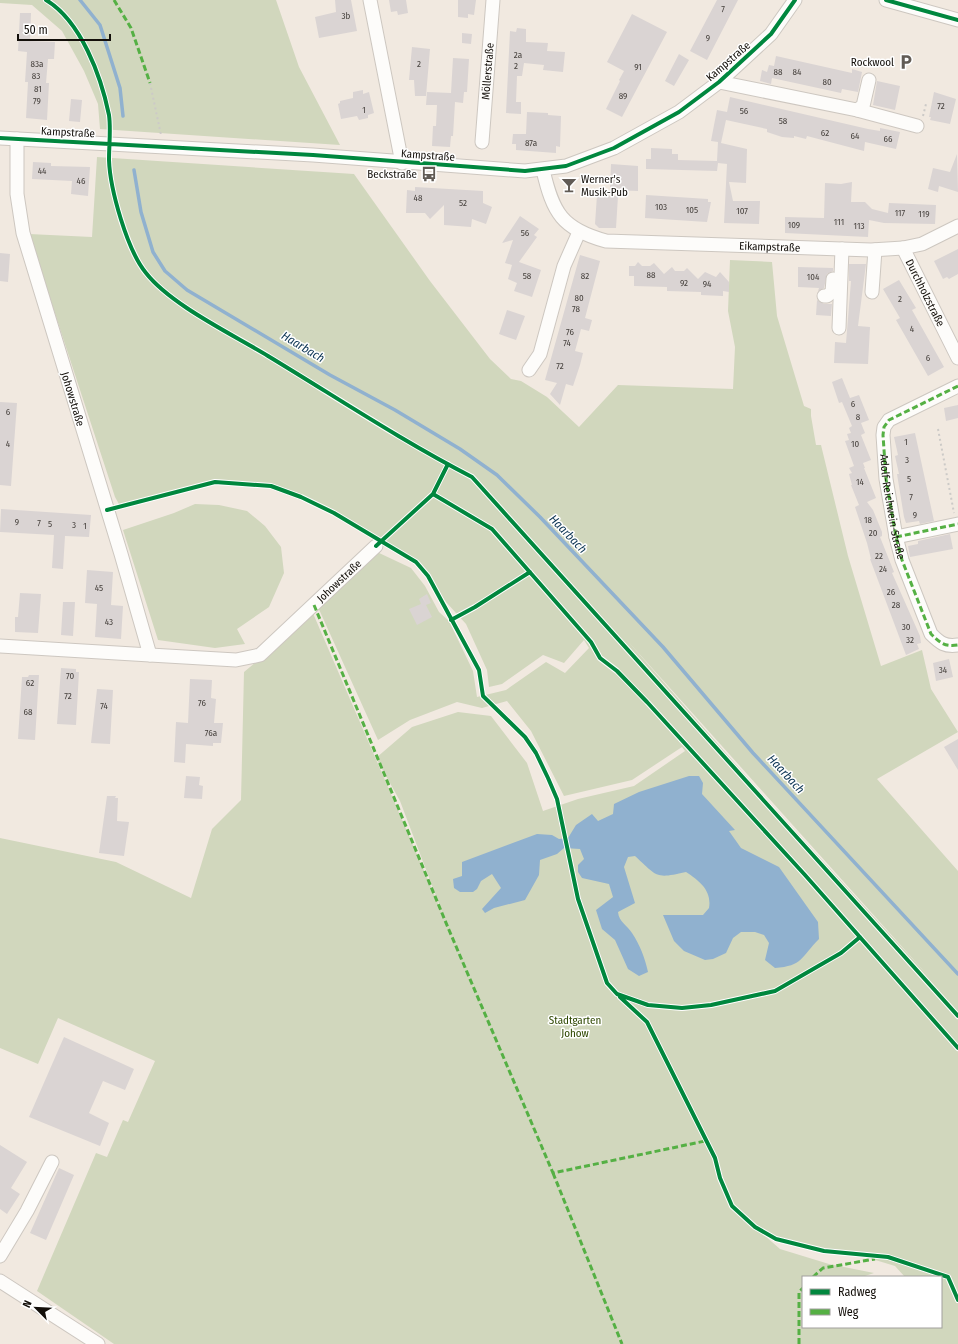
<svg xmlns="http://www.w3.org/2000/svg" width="958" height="1344" font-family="'Fira Sans Condensed',sans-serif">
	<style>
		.green { fill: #d1d7bd; fill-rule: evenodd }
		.water { fill: #90b1cf }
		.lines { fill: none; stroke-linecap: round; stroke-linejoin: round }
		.stream { stroke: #90b1cf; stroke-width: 3.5 }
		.building { fill: #dad4d3 }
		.minor-casing { stroke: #cdc7c0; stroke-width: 15 }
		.path { stroke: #cccac7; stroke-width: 2; stroke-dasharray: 2 3; stroke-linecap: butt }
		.minor { stroke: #fdfcfa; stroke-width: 13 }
		.quiet { stroke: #55b044; stroke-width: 3; stroke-dasharray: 6 3; stroke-linecap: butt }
		.cycleway-casing { stroke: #fff; stroke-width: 6 }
		.cycleway { stroke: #00873e; stroke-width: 4 }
		.labels { text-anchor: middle; stroke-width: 3; stroke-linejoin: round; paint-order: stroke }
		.number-label { font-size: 9px; fill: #46413d }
		.street-label { font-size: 11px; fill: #130f0a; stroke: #fff }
		.poi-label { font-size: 11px; fill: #130f0a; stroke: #fff; text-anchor: end }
		.park-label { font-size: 11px; fill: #2f4802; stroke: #fff }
		.water-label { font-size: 12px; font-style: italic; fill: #0d3554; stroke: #fff }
	</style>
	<rect width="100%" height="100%" fill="#f1e9e0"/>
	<path class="green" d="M0,0H276L299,67L340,145L100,129L98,104L84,71L62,31L32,5L0,3Z
		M97,157L354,174L430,281L490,359L511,379L521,381L547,397L579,427L618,385L733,389L735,347L728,311L730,260L772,262L777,316L804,406L811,409V416L816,445H821L848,556L881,666L922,650L931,689L958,732L877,779L958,871V1344H114L37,1291L96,1153L107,1157L123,1120L128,1122L155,1061L58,1018L38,1064L0,1048V838L116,862L191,898L212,829L241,800L244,672L261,658L312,611L444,917L400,801L376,758L412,727L458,712L491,716L527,763L543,811L578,799L634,786L685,751L682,747L632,780L564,796L531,731L507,701L482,708L457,702L410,720L378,740L317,605L377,552L411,568L425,586L439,612L449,621L473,671L477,697L506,690L546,662L565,673L589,648L584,640L564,663L543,655L502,684L489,687L487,670L466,624L446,602L417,562L333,513L301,497L271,486L215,482L120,506L115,497L29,234L92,237ZM625,638L931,979L768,801ZM757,1229L776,1239L824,1251L872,1259L895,1266L905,1277H941V1327H803V1277H862L874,1273L829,1264L780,1249Z
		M195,504L219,505L247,511L265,526L281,547L284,573L269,607L237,629L245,644L215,648L158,640L123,530L174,513Z"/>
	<path class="water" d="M689,776H699L703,783L702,794L735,830L729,831L741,848L779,867L818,922L819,939C801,957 803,966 775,968L765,960L769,943L764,935L755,932H741L733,938L726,953L713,959L705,960L684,951L674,941L663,915H703L709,908C712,891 700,881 686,872C655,879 658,877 635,856L628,857L624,867L635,903L618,912C619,922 627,925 632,933C640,945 645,958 648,972L639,976L628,969L615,940L602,929L596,910L613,897L609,884L582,878L578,872V865L584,859L580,849L564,848L557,854L540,860L539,875L525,900L494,908L485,913L482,909L501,888L492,874L481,881L477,889L473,892H460L454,888L453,879L462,876V862L537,834L552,835L559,839L568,838L576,825L592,814L598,821L613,814L614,804L639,792Z"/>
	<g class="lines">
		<path class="stream" d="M80,0L100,25L120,88L123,116
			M134,170L141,212L153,252L165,271L187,290L330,375L395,410L460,449L497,475L540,517L663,647L753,753L958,974"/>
	</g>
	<path class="building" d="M335,0H351L357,31L319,38L315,17L336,12Z
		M389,0H406L408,13L398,15L397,11L391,12Z
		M458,0H476L474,15L468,14V18L458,17Z
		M717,0H738L707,60L690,51Z
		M20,13H31L30,41L55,42L54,59H48L46,83H49L47,120L26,118L28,82H25L27,52L18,51Z
		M632,14L667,32L622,117L606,109L620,81L619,80L624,71L607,62Z
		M517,28L526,29V42L548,43L547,51L565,52L563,72L543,70L544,65L524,63L522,76H517L516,102H521V114L506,113L510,31L516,32Z
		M462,33L472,34L471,44L462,43Z
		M412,47L430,49L426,96H415L414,80H409Z
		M679,54L689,60L674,86L665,81Z
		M776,56L852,73V69L862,72L858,92L842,89L841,93L772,78L771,84L760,81L762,70L767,72L769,65L774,66Z
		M453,58L469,59L467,92H464L463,103L455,102L453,136H451L450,147L432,146L433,126H436L437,105H426L427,92L451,93Z
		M877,81L900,86L895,110L873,105Z
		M363,90V94L369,92L374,113L368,115V118L359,120L357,116L341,119L338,104L340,103V101L353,98V92Z
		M934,92L956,99L950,124L930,120L931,117H929Z
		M730,97L868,129L880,131V128L900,132L896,149L865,142L864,151L807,136L806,139L794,136V138L782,137L767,132V129L726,120L721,143L747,149L746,183L729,182L733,201H760L759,224L724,223L727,164L718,163L717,171L646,169V159H651V148L672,149V154H678V160L717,161L718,142L711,141L714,125L717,110L727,112Z
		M71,99L82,100L80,122L69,121Z
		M527,112L548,113V115L561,116L560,147L556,146V153L516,150V144H512L513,134H526Z
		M957,154L958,192L939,186L938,192L928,189L933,168L950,172Z
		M33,162L51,163V166L90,167L88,196L71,194L72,181L32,179Z
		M611,164L638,166V191L610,190Z
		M852,182L851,202H865L872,209L888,213L889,203L936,205L935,224L884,223L869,220L868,237L785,233V217L824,218L825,183L841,184Z
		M415,187L483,191V203L492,207L486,224L472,219L471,227L444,225V205L430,219L425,213H406L407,190L415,191Z
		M597,195L618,196L616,228H599L595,224Z
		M646,195L708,199V202H711L707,222L645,218Z
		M520,216L539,229L534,235L537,237L519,262L541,270L532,297L514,291L517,283L508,279L512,265L505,263L513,240L502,243Z
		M958,249V274L949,279L947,277L943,279L934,261Z
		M0,253L10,254L8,282L0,281Z
		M580,255L600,261L585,318L592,320L589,331L581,329L575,351L583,353L580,365L573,386L566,384L560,405L550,394L557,383L545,380Z
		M638,262L642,266H650L654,263L664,274L672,267L675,271H684L687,268L698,279L705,272L716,277L720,272L729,282V292L723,291V296L701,295V292L667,291V287L634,286V276H629V266H635Z
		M849,264H866L858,326L870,327L868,364L834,363L835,342L846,343L851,281H849Z
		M798,267L833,268V271L827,274L824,288L818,291L819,288L798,287Z
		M899,280L916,308L912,310L944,367L928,376L896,320L900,318L883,289Z
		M817,300L824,304H832L831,316L816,315Z
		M507,310L525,316L516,340L499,334Z
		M842,378L850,398L859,395L869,420L861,423L865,433L861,435L871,460L863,463L865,468H864L876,498L867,502L873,510L882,532V536L880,537L894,572L892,573L920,636L921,643L917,644L919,649L906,655L870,559H871L867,543L855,507L859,505L851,485H852L849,474L852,473L849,468L854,466L845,441L849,440L847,434L851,433L849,428L852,426L842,402L839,403L832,382Z
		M0,402L17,403L11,486L0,485Z
		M958,405V418L946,421L944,408Z
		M915,433L934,521L920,524L919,521L906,523L904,517L897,474H899L895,456L898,455L894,437Z
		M1,509L91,515L89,537L65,536L63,569L52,568L54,535L0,532Z
		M950,534L953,549L910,557L908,546L918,544V541Z
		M87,570L113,572L111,605L123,606L121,639L95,637L97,604L85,603Z
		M20,593L41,594L38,633L15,632V617H18Z
		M427,594L431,603L426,605L432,617L417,625L409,609L421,604L419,599Z
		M63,602H75L73,636L61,635Z
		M949,659L953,677L936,681L933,663Z
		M61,668L76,669V672H79L76,725L57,724Z
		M29,675H39L35,740L18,739L22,677H28Z
		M190,679L212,680L211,698L216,699L214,723H223L221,743H213V746L186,744L185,763L174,762L176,722L188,723Z
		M97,689L113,690L110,744L91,743Z
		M958,739V770L944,747Z
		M186,776L200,777L199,785L203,786L202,799L184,798Z
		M107,796H116L115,798H118L117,821L129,822L124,856L99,853Z
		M64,1037L134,1069L125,1090L103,1081L89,1113L109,1123L100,1146L29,1117Z
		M0,1145L27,1162L11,1188L20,1194L7,1214L0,1209Z
		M59,1168L74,1175L46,1240L30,1233Z"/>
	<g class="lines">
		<defs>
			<g id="minor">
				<path d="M370,0L402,163"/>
				<path d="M886,0L958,20"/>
				<path d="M719,82L857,110L917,126"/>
				<path d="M857,110L863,106L869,80"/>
				<path d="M0,138L313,155L525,171L566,166L614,148L679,112L719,82L771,34L795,0"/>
				<path id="s1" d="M482,142L493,0"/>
				<path id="s2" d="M543,170C553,213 562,229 606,241L871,250L903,248L922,244L958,226"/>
				<path id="s3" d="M903,248L958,358"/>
				<path d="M872,292L875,250"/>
				<path d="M824,296H827L832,292L833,279"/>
				<path d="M839,328L842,249"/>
				<path d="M529,370L540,354L564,266L579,232"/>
				<path d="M958,386L889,420L884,427L883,435L886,479L896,537L902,560L931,634C940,643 945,647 958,645"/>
				<path d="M896,537L958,524"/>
				<path d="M0,646L150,655L121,554L23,233L17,194V139"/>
				<path id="s4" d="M150,655L236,660L260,655L376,546"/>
				<path d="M0,1256L27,1211L52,1162"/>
				<path d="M0,1281L98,1344"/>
			</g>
		</defs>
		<use href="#minor" class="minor-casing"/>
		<path class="path" d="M150,83L161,135
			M923,116L926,104
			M938,429L954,513"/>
		<use href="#minor" class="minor"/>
		<g class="quiet">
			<path d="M114,0L131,28L150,83"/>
			<path id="s5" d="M958,386L889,420L884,427L883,435L886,479L896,537L902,560L931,634C940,643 945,647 958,645"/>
			<path d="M896,537L958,524"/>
			<path d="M314,605L449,930L553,1173L705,1141"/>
			<path d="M553,1173L622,1344"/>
			<path d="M813,1277L823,1268L875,1259"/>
			<path d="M799,1344V1292L803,1288"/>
		</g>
		<defs>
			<path id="cycleway" d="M46,0C81,21 101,76 109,115C111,129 109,145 109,160C110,189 127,250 146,273C171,305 232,334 268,356C336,397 402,441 472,477L958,1016
				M886,0L958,20
				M0,138L313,155L525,171L566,166L614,148L679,112L719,82L771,34L795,0
				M433,494L492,529L591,642L600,658L617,671L647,702L805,875L958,1048
				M107,510L215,482L271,486L301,497L334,513L416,562L428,576L479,670L483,696L525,737L536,753L548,778L557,799L578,899L607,983L617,994L648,1005L682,1008L711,1005L775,991L841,953L860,937
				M376,546L433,494L448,464
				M451,620L475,607L530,572
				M620,997L647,1022L715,1158L720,1178L732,1206L755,1227L776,1239L824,1251L888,1257L948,1277L958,1300"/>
		</defs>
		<use href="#cycleway" class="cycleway-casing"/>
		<use href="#cycleway" class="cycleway"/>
	</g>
	<defs>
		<symbol id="parking-bare" viewBox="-9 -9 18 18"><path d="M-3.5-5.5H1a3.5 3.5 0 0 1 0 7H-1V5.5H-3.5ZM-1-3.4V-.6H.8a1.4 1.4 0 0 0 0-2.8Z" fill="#615b55" stroke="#fff" stroke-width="2.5" paint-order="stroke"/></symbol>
		<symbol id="bus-bare" viewBox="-9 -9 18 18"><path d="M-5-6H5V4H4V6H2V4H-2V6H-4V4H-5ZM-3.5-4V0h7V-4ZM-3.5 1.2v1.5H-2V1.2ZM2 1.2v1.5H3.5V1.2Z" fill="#615b55" stroke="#fff" stroke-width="2.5" paint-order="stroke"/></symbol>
		<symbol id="bar-bare" viewBox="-9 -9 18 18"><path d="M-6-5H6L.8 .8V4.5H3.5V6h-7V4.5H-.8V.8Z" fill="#615b55" stroke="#fff" stroke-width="2.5" paint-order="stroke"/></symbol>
	</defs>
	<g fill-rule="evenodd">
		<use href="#parking-bare" x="895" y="51" width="22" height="22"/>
		<use href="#bus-bare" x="418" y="163" width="22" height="22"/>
		<use href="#bar-bare" x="558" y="174" width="22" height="22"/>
	</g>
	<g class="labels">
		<g class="number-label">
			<text x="723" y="12">7</text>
			<text x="346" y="19">3b</text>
			<text x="708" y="41">9</text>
			<text x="518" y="58">2a</text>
			<text x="37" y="67">83a</text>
			<text x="419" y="67">2</text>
			<text x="516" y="69">2</text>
			<text x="638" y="70">91</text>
			<text x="778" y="75">88</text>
			<text x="797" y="75">84</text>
			<text x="36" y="79">83</text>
			<text x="827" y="85">80</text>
			<text x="38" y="92">81</text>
			<text x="623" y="99">89</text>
			<text x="37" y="104">79</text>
			<text x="941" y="109">72</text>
			<text x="364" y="113">1</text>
			<text x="744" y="114">56</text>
			<text x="783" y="124">58</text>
			<text x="825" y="136">62</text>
			<text x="855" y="139">64</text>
			<text x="888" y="142">66</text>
			<text x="531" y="146">87a</text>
			<text x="42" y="174">44</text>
			<text x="81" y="184">46</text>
			<text x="418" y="201">48</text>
			<text x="463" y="206">52</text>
			<text x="661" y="210">103</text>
			<text x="692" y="213">105</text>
			<text x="742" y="214">107</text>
			<text x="900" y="216">117</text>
			<text x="924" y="217">119</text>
			<text x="839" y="225">111</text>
			<text x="794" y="228">109</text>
			<text x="859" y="229">113</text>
			<text x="525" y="236">56</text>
			<text x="651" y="278">88</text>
			<text x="527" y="279">58</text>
			<text x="585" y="279">82</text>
			<text x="813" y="280">104</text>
			<text x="684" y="286">92</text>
			<text x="707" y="287">94</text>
			<text x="579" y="301">80</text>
			<text x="900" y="302">2</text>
			<text x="576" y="312">78</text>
			<text x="912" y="332">4</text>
			<text x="570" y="335">76</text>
			<text x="567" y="346">74</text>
			<text x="928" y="361">6</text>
			<text x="560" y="369">72</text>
			<text x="853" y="407">6</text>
			<text x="8" y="415">6</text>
			<text x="858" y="420">8</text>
			<text x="906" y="445">1</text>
			<text x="8" y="447">4</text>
			<text x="855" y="447">10</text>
			<text x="907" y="463">3</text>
			<text x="909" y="482">5</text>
			<text x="860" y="485">14</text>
			<text x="911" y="500">7</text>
			<text x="915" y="518">9</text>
			<text x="868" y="523">18</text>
			<text x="17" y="525">9</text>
			<text x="39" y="526">7</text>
			<text x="50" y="527">5</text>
			<text x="74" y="528">3</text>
			<text x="85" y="529">1</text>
			<text x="873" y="536">20</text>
			<text x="879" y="559">22</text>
			<text x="883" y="572">24</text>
			<text x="99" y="591">45</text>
			<text x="891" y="595">26</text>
			<text x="896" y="608">28</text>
			<text x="109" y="625">43</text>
			<text x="906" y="630">30</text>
			<text x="910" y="643">32</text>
			<text x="943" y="673">34</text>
			<text x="70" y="679">70</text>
			<text x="30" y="686">62</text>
			<text x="68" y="699">72</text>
			<text x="202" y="706">76</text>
			<text x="104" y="709">74</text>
			<text x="28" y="715">68</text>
			<text x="211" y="736">76a</text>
		</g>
		<g class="street-label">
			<text transform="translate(728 61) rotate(-41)" y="4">Kampstraße</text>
			<text dy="4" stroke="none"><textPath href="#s1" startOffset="71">Möllerstraße</textPath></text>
			<text transform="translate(68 132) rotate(3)" y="4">Kampstraße</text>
			<text transform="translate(428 155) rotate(4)" y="4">Kampstraße</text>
			<text dy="4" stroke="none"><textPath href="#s2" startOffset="266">Eikampstraße</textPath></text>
			<text dy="4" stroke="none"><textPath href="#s3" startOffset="50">Durchholzstraße</textPath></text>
			<text transform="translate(73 399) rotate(73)" y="4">Johowstraße</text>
			<text dy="4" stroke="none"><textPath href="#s5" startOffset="166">Adolf-Reichwein-Straße</textPath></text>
			<text dy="4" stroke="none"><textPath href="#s4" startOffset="219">Johowstraße</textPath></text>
		</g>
		<g class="poi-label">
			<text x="894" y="66">Rockwool</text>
			<text x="417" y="178">Beckstraße</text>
			<text x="581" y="183" text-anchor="start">Werner's<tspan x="581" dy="13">Musik-Pub</tspan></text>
		</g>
		<g class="park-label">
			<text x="575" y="1024">Stadtgarten<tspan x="575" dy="13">Johow</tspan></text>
		</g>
		<g class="water-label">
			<text transform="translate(303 347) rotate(31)" y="4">Haarbach</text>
			<text transform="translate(568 534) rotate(46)" y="4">Haarbach</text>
			<text transform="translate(786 774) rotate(47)" y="4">Haarbach</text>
		</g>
	</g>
	<rect x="802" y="1276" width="140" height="52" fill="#ffffff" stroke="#a19f9d"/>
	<rect x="810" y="1289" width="20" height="6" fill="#00873e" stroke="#a19f9d"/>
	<text x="838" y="1296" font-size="12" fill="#130f0a">Radweg</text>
	<rect x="810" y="1309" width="20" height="6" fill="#55b044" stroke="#a19f9d"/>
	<text x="838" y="1316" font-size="12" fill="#130f0a">Weg</text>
	<g transform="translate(36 1308) rotate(294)" stroke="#ffffff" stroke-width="3" paint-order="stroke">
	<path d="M0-3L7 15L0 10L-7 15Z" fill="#130f0a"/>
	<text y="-6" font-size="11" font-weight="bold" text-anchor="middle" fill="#130f0a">N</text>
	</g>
	<path d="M18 34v6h92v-6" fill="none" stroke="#130f0a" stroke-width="2"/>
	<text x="24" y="34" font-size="12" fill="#130f0a" stroke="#ffffff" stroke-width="3" paint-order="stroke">50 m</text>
</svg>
